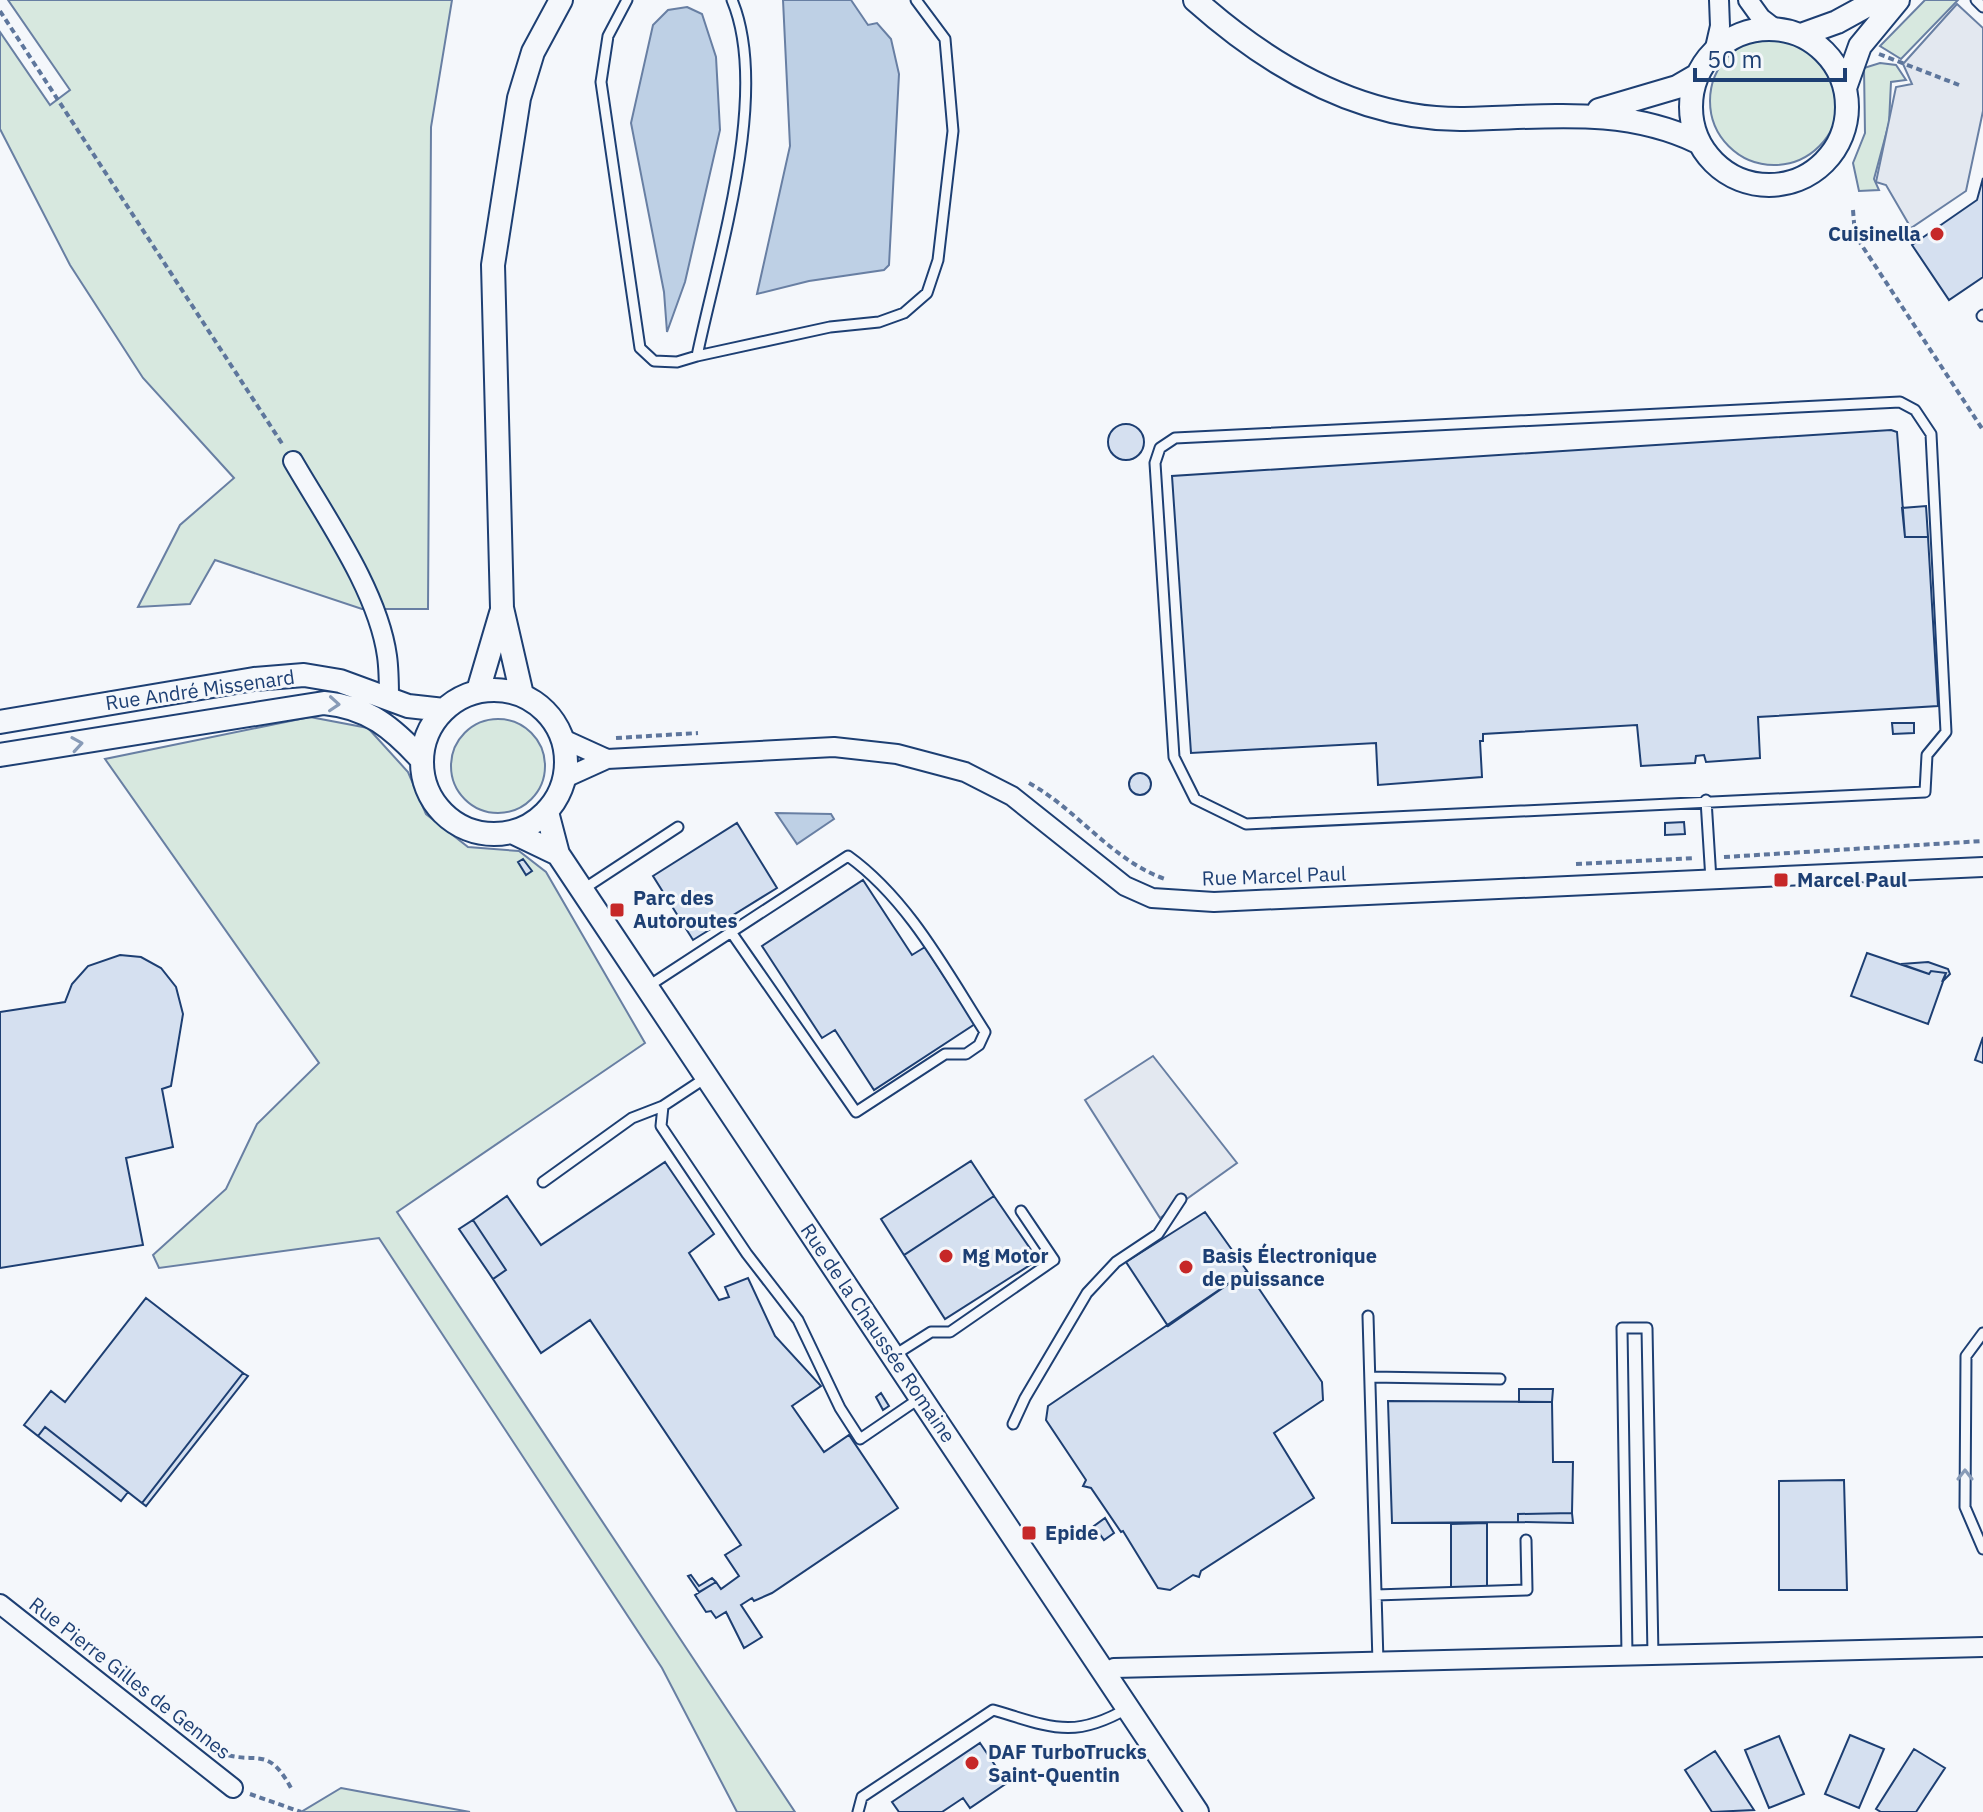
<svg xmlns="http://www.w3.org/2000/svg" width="1983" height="1812" font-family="'IBM Plex Sans',sans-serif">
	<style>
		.green { fill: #d7e8df; stroke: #687fa3; stroke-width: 2 }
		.parking { fill: #e3e8f0; stroke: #687fa3; stroke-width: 2 }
		.water { fill: #bed0e5; stroke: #687fa3; stroke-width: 2 }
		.building { fill: #d5e0f0; stroke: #1d3f73; stroke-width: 2 }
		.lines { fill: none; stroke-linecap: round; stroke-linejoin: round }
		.service-casing { stroke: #1d3f73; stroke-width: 13 }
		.minor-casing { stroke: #1d3f73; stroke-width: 22 }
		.tertiary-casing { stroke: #1d3f73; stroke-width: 26 }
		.path { stroke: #5e769c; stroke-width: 4; stroke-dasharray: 6 4; stroke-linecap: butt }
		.service { stroke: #f4f7fb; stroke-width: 9 }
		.minor { stroke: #f4f7fb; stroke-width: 18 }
		.tertiary { stroke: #f4f7fb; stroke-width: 22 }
		.oneway { stroke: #889bb7 }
		.poi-dot { fill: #c62828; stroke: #f4f7fb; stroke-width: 3 }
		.labels { text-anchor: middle; stroke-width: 6; stroke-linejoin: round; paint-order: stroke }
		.poi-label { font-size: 20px; font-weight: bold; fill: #1d3f73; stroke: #f4f7fb; text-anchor: start }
		.street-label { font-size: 20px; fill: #1d3f73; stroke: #f4f7fb }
	</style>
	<rect width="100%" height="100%" fill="#f4f7fb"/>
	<path class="green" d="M8,0H452L431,127L428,609H362L215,560L190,604L138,607L180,525L234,478L143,378L70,265L0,129V32L50,105L70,90Z
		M1925,0H1958L1901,59L1880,46Z
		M1710 101a64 64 0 1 1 128 0a64 64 0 1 1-128 0Z
		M1880,63L1896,65L1906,80L1891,82L1889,123L1874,179L1879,190L1859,191L1853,163L1865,133L1864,68Z
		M310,717L368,728L408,772L426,814L468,847L519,851L546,872L645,1043L397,1212L795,1812H737L662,1668L379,1238L159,1268L153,1255L226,1189L257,1124L319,1063L105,759Z
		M451 766a47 47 0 1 1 94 0a47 47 0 1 1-94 0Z
		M341,1788L470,1812H301Z"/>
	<path class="parking" d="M1957,4L1983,28V111L1966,191L1911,228L1886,185L1876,182L1896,87L1912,84L1903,64Z
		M1153,1056L1237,1163L1160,1218L1085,1100Z"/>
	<path class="water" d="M783,0H851L868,25L877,23L891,39L899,74L889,265L884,270L809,281L757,294L790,146Z
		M687,7L702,14L716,57L720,130L685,282L667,332L664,292L631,123L653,25L668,10Z
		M776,813L831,814L834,819L797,844Z"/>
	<path class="building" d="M1983,178V277L1949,300L1912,245L1977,200Z
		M1108 442a18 18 0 1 1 36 0a18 18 0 1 1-36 0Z
		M1891,430L1897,432L1905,537H1928L1938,706L1758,717L1760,758L1706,762L1704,755L1696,756L1695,763L1641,766L1637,725L1483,734V741H1480L1482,777L1378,785L1376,743L1191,753L1172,476Z
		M1926,506L1928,537H1905L1902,508Z
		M1892,723H1914V733L1893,734Z
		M1129 784a11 11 0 1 1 22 0a11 11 0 1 1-22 0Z
		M1684,822L1685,834L1665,835V823Z
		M737,823L777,888L693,940L653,876Z
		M523,859L532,871L526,875L518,862Z
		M863,880L912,955L925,947L975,1024L874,1090L835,1030L822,1038L762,946Z
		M1867,953L1929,974L1931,971L1946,973L1928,1024L1851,996Z
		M120,955L141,957L161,968L176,987L183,1014L171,1086L162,1089L173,1147L126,1158L143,1245L0,1268V1012L65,1002L72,984L88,966Z
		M1928,962L1948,969L1950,974L1942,982L1946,973L1931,971L1929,974L1901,964Z
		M1983,1037V1063L1975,1060Z
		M971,1161L994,1196L904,1255L881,1219Z
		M665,1162L714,1234L689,1253L719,1300L729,1297L725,1287L748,1278L775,1336L821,1386L792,1406L824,1452L849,1435L898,1508L772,1593L754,1601L752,1598L741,1605L762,1637L744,1648L726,1612L716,1618L711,1611L706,1612L695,1595L716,1582L721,1589L739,1576L725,1555L741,1545L590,1320L541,1353L493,1279L506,1270L473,1220L507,1196L541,1245Z
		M994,1196L1038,1260L945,1319L904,1255Z
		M1205,1212L1247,1271L1168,1326L1126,1262Z
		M473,1220L506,1270L493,1279L459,1229Z
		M1247,1271L1322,1382L1323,1400L1274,1433L1314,1498L1201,1571L1199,1577L1193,1575L1170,1590L1158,1588L1123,1531L1121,1532L1091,1488L1083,1486L1086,1480L1046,1420L1048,1406Z
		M146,1298L243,1373L142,1503L45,1427L38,1436L24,1425L51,1391L65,1402Z
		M243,1373L248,1376L146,1506L142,1503Z
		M1519,1389H1553L1552,1402H1519Z
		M881,1393L889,1406L883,1410L876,1397Z
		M1388,1401L1552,1402L1553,1462H1573L1572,1513L1518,1514V1522L1392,1523Z
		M45,1427L128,1492L121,1501L38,1436Z
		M1844,1480L1847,1590H1779V1481Z
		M1572,1513L1573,1523L1518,1522V1514Z
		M1105,1518L1114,1533L1104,1540L1094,1526Z
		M1487,1523V1589H1451V1524Z
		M691,1575L699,1586L712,1578L716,1582L699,1592L688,1576Z
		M1850,1735L1884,1749L1859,1808L1825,1794Z
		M1779,1736L1804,1794L1769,1808L1745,1750Z
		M980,1743L1007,1783L970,1808L963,1798L942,1812H899L892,1802Z
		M1914,1749L1945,1768L1916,1812H1881L1876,1809Z
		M1715,1751L1754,1810L1712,1812L1685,1770Z"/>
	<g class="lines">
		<defs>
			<path id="service" d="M627,0L608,36L601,82L640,348L654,361L677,362L697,356C717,259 771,93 732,0
				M1976,0L1983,7
				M1982,316L1983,315
				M697,356L830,327L879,322L904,313L927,293L938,260L953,131L945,39L916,0
				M1900,402L1915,410L1931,434L1946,732L1927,755L1925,792L1246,824L1195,799L1174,757L1155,463L1160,448L1175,438Z
				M1706,800L1711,880
				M582,890L678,827
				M647,987L848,856C908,899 946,971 985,1032L979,1045L966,1054H945L856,1112L731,932
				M663,1106L661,1126L747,1254L798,1320L840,1408L860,1439L920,1398
				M543,1182L632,1118L663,1106L707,1077
				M1368,1316L1378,1662
				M1983,1333L1966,1356L1965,1507L1983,1549
				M893,1356L931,1332H950L1054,1260L1021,1211
				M1370,1377L1500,1379
				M1013,1424L1025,1398L1087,1293L1116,1262L1158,1234L1181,1199
				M1376,1595L1527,1590L1526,1540
				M1627,1655L1622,1328H1647L1653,1655
				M858,1812L862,1797L993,1710C1051,1727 1073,1740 1128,1708"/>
			<path id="minor" d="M1748,0L1761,18L1774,28
				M1715,48L1720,26L1719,0
				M293,461C326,518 378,591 387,656C389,670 389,685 389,700
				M563,739L607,759
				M565,778L607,759L834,747L897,754L965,772L1012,796L1125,886L1152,898L1214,902L1983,867
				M0,1604L233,1788
				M1104,1673L1114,1668L1983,1647"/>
			<path id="tertiary" d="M1195,0C1268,65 1358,119 1460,119C1542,118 1621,105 1698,142
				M1691 107a78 78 0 1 1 156 0a78 78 0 1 1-156 0Z
				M1801,35L1837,22L1877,0
				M1845,88L1860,46L1898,0
				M1599,110L1677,87L1696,76
				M422 762a72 72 0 1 1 144 0a72 72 0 1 1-144 0Z
				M478,691L501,613
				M522,695L502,608L493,265L519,98L533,52L561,0
				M0,722L254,679L304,675L340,681L408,706L444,710
				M0,755L324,703C368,707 393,728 422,760
				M547,812L558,854L1197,1812
				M512,832L558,854"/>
		</defs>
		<use href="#service" class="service-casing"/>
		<use href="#minor" class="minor-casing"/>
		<use href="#tertiary" class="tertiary-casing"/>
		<path class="path" d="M0,11L283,445
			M1879,54L1959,85
			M1853,210L1855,235L1983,430
			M616,738L698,733
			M1029,783C1078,810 1111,860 1165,879
			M1724,857L1983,841
			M1576,864L1695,858
			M219,1752C256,1767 267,1742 292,1790
			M250,1794L301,1812"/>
		<use href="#service" class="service"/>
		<use href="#minor" class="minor"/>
		<use href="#tertiary" class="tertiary"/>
	</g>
	<defs><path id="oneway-chevron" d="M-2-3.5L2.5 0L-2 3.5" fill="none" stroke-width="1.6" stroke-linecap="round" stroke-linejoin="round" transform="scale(2)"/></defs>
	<g class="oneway">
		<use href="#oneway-chevron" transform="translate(334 704) rotate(4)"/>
		<use href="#oneway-chevron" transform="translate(77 744) rotate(-9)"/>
		<use href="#oneway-chevron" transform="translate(1965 1475) rotate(-90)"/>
	</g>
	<g class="poi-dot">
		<circle cx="1937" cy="234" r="8"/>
		<rect x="1773" y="872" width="16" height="16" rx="4"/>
		<rect x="609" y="902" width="16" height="16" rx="4"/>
		<circle cx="946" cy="1256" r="8"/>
		<circle cx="1186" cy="1267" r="8"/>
		<rect x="1021" y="1525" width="16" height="16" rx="4"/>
		<circle cx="972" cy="1763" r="8"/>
	</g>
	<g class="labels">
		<g class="poi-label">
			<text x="1921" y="241" text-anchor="end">Cuisinella</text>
			<text x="1797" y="887">Marcel Paul</text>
			<text x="633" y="905">Parc des<tspan x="633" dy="23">Autoroutes</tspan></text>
			<text x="962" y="1263">Mg Motor</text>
			<text x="1202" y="1263">Basis Électronique<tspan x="1202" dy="23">de puissance</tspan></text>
			<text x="1045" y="1540">Epide</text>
			<text x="988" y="1759">DAF TurboTrucks<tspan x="988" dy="23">Saint-Quentin</tspan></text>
		</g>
		<g class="street-label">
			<text transform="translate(200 690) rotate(-8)" y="7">Rue André Missenard</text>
			<text transform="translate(1274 876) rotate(-2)" y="7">Rue Marcel Paul</text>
			<text transform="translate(878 1333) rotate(56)" y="7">Rue de la Chaussée Romaine</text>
			<text transform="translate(130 1678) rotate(38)" y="7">Rue Pierre Gilles de Gennes</text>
		</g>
	</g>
	<path d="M1695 68v12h150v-12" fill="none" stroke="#1d3f73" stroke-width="4"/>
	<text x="1707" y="68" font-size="24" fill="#1d3f73" stroke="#f4f7fb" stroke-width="6" paint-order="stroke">50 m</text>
</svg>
